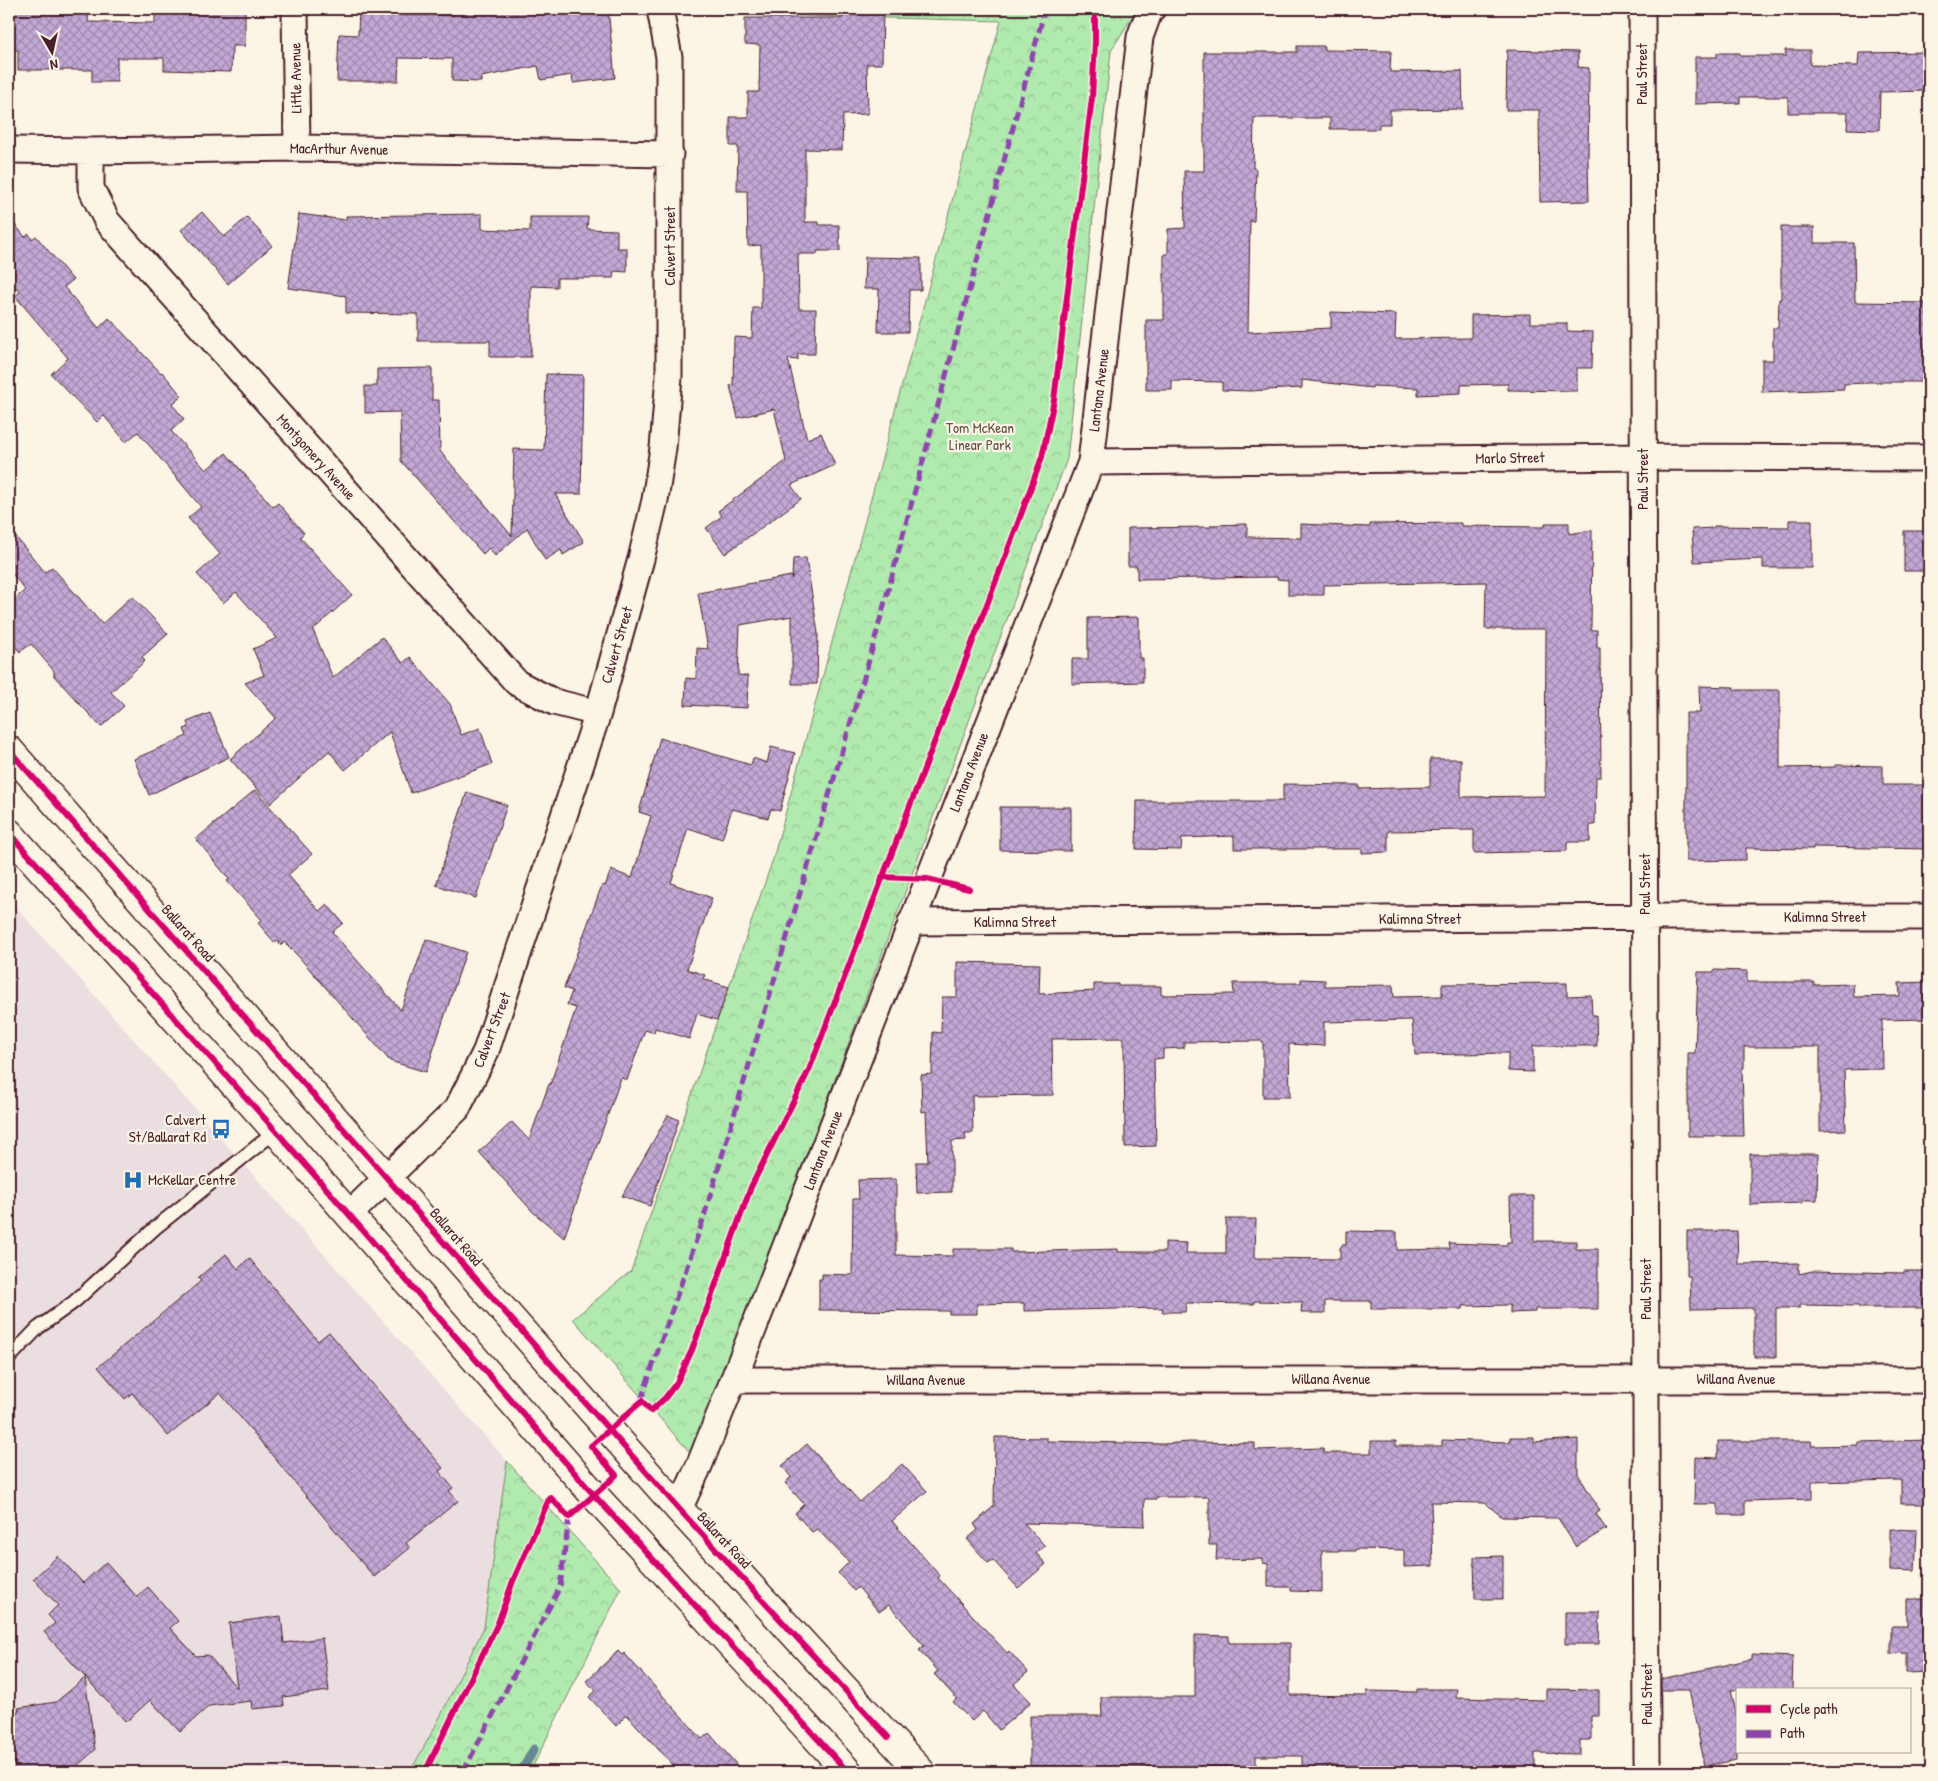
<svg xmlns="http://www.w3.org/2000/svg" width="1938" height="1781" font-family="'Patrick Hand',sans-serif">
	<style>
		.built { fill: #ebdee0 }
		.forest { fill: url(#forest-crowns); stroke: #7d846c }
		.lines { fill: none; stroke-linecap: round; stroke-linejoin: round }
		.stream { stroke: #698695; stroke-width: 9 }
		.building { fill: url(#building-cross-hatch); stroke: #4a1f2b }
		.service-casing { stroke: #4a1f2b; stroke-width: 16 }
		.minor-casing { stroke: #4a1f2b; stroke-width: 29 }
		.trunk-casing { stroke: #4a1f2b; stroke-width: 31 }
		.service { stroke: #fcf5e5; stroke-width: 12 }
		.minor { stroke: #fcf5e5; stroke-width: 25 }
		.trunk { stroke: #fcf5e5; stroke-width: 28 }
		.quiet { stroke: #8e44ad; stroke-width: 5; stroke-dasharray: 10 5; stroke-linecap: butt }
		.cycleway-casing { stroke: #fcf5e5; stroke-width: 9 }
		.cycleway { stroke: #d6006c; stroke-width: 6 }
		.labels { text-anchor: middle; stroke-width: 4.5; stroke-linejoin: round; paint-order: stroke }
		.street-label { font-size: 15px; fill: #4a1f2b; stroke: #fcf5e5 }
		.park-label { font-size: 15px; fill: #64524c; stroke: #fcf5e5 }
		.poi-label { font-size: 15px; fill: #4a1f2b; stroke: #fcf5e5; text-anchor: end }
	</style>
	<defs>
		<pattern id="forest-crowns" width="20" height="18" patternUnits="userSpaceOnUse" patternTransform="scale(1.25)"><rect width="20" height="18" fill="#b0eaae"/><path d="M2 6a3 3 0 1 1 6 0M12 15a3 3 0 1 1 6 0" fill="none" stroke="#99c896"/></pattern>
		<pattern id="building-cross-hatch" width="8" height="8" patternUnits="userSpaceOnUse" patternTransform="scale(1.25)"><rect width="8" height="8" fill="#c2a8d5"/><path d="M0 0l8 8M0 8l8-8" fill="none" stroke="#a088ad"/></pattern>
	</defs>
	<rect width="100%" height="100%" fill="#fcf5e5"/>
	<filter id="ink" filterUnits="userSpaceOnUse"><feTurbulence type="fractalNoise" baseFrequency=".02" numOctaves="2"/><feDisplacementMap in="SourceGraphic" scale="10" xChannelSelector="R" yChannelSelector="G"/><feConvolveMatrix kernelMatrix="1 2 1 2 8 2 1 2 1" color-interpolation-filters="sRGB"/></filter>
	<g filter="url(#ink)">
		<path class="built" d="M9,899L507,1461L484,1627L436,1725L410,1772H9Z"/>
		<path class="forest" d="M698,9H1137L1111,51L1067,459L694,1457L573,1319L631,1271L773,859L1001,21L699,13Z
			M507,1461L621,1589L530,1772H410L436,1725L484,1627Z"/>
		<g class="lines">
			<path class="stream" d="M521,1772L534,1749"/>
		</g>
		<path class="building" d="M9,9H89L88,22L155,23V9H245V46H232L231,72L164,70V58H117V82H92V70H18V50H9Z
			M359,9H400V15H453V9H608L615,78L573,83L572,75L541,80L538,66L481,77V82L452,81V59L399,58L398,81H337L339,34L358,35Z
			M843,9H883L882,64H867L868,114L843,115L842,150L805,149V222H819V225H839L840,251H817V254H798L799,309H816L815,354H798V360L788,359L807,439L821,433L835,465L791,485L801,499L725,554L706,528L722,516L718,511L786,461L774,409L738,418L730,386L733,385L734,337L752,338L753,308H761V245L748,246L747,191H737L738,146H730V117H748V92H759L760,45L745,44V18H843Z
			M1297,46H1324V50L1391,51L1390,72L1462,71L1463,109L1390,110V124H1379V129H1330V118H1254L1253,168L1256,169L1254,221H1250L1248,332L1331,328V312L1396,314L1395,339L1471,338V315L1530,314V323H1567V331L1593,332L1592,368H1577V391L1508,390V384L1461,385V393L1418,395V388L1372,386V388L1302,380V388L1250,391L1222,390V382L1172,381V390H1146V320H1164V254H1168V229L1185,228L1184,171H1204V52H1297Z
			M1507,50L1578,52V67L1589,68L1588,161L1589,201L1540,202L1539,110H1506Z
			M1785,50H1810V65L1858,66L1859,53L1929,52V91L1880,92L1879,130L1847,129L1848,113H1788V97H1740V103L1695,104V57H1717V53H1740V56H1786Z
			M202,212L224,237L247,217L272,246L228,284L181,230Z
			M299,214L346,220V216L482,214V229L530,231V217H588L587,229L617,230V248H627V272L614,271L613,278H557V287L531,286V357H490V341H418V314L346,313V296L288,288Z
			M9,217L25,237L29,234L32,239L36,236L73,280L64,287L99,328L109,318L161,373L162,372L182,396L172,404L184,419L171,431L206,470L226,453L273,507L278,503L304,533L300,537L352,595L313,630L333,678L382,637L403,663L410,657L450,704L461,735L480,728L492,764L411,793L390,732L345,770L329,751L270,804L230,759L276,718L245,683L264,675L253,649L277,638L236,592L223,603L197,574L220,554L188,518L201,507L138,432L126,442L104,416L97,422L51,374L68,358L15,296L20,292L9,279Z
			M1781,227H1814V243H1854L1855,302L1929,303V382H1866V383L1844,384V389L1762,392V360H1773V328H1778L1779,299H1781Z
			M865,257L921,258V290H909L908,332H878L879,289H864Z
			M432,368V400H439L440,451L512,536L514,449L544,450L546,374L583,375L581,494H555L584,542L563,555L561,550L545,560L527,528L495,556L489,548L483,554L401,461L400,412L365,413V386H377V369Z
			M1789,520H1812V568H1763V559L1694,562L1692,529L1714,528V526L1789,527Z
			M1461,523V526L1545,527V523H1569V534L1592,530L1591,630H1597V648H1600L1601,777H1596L1595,825H1590V842H1567V851L1474,853V830L1388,831V852L1362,853V849H1234V836L1182,838L1181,850L1136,849L1137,801H1283V784L1359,785V789L1430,787V759H1461V797L1545,796L1546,629H1485L1486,582L1324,585V595H1288V580L1277,579V577L1137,579V566H1128V528L1211,527V525L1247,524V537L1301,538V524L1370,527V524Z
			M9,529L45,572L52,567L102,624L132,596L168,634L142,657L145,661L111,692L124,706L101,727L54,676V671L31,644L20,652L9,640V604L25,590L9,570Z
			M1904,531H1929V571H1904Z
			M806,558L818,633L817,684H792V616L740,625L738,675L748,676L747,708L685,705L686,678L696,679L697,648L708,649L698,593L791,576L792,579L793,559Z
			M1139,617V658H1143V682L1072,684V659H1088V618Z
			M1699,686L1734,687V690H1780V768L1835,767V765L1883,766V785H1929V849L1813,847V849L1746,848V860L1686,861V713H1700Z
			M210,713L229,757L149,795L134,759L187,736L184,729L189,727L187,722Z
			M660,738L751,765L753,758L767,763L771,747L795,753L780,811L771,809L768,818L732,809L722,839L688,828L671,883L712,898L687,969L705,975L703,979L729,987L717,1020L697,1014L689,1039L655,1028L654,1033L645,1030L627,1080L621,1078L564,1238L533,1212L479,1152L512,1122L529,1140L549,1084L550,1085L576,1008L567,1005L572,991L564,988L602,885L605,886L611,870L632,878L651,816L639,812Z
			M255,790L312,854L288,875L319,911L327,904L343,923L332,932L401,1010L426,939L466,952L426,1072L390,1061L298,956L284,942L281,945L277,940L275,943L258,923L262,920L227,881L229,879L196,839Z
			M467,792L507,805L476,898L436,885Z
			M1000,807H1071V851L1000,850Z
			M957,962L1040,964L1039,994L1094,991V984H1118V986H1161V995L1234,994L1233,983H1301V979L1325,980V986L1393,985L1394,997L1442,996V984L1567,983V996L1591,995L1592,1015H1596L1597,1046H1533V1072L1508,1071V1053L1415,1055L1412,1020L1324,1022V1046L1289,1044L1290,1097H1263V1041L1184,1042V1048L1163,1049V1058L1154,1059L1156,1146L1125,1147L1124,1038L1052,1039L1053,1095L972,1096L973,1133H965L966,1140L952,1141V1192L917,1193L916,1162H928L926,1111L922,1112L921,1075L932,1074L933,1032L941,1033L942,997H957Z
			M1714,970L1747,971V982H1814V985L1853,984L1854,997L1900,996L1899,983L1929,982V1019L1882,1020L1883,1069L1844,1070L1846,1130L1820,1131V1047H1744V1068H1742L1744,1136H1688V1053H1695L1698,972H1714Z
			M668,1115L679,1120L650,1206L622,1196Z
			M1750,1154H1818L1817,1200H1803V1203L1750,1205Z
			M896,1179V1255L953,1256V1249H1011V1252L1118,1249V1252H1165V1242L1187,1243L1186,1253H1226V1219H1256L1255,1258L1340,1259V1248L1342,1245H1346V1231L1397,1232V1250L1450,1249L1449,1243L1507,1245V1242H1511L1510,1196H1534V1241H1576V1249H1598V1309H1535V1312L1510,1313V1305L1463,1306V1309H1371V1301H1325V1313H1301L1302,1302L1254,1301V1304L1186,1303L1185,1312H1162L1163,1308L1024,1311V1303L977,1304V1314H949V1311L819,1310V1279H822V1274L852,1275L853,1199H859L858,1180Z
			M1687,1231H1737L1738,1264L1799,1263V1274L1812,1271L1904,1273V1271H1929V1308H1859V1306L1800,1305V1308H1776V1357H1754V1308L1691,1309L1690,1276H1687Z
			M226,1254L238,1269L249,1258L318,1341L329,1332L443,1468L439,1471L453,1488L449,1491L458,1501L406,1543L410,1548L374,1577L220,1393L168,1436L132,1393L125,1399L98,1367L201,1281L198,1278Z
			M995,1437L1047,1438V1441L1164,1444L1189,1442L1255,1443V1450L1323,1448L1324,1453H1371V1441H1396V1446H1442V1440L1510,1442V1437H1534V1442L1578,1439V1474L1600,1511L1596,1514L1606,1529L1576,1547L1558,1518L1502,1517L1485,1503L1431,1502L1433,1566L1404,1567V1550L1355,1549V1551H1322V1592L1291,1591V1587H1268V1564L1263,1563V1559L1216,1560L1217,1545H1209V1497H1156V1499H1144L1145,1526L1024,1523L1045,1546L1036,1553L1046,1564L1018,1588L993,1560L988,1563L967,1539L978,1530L974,1524L994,1506Z
			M1929,1440V1504H1901V1480L1812,1482V1499L1745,1501V1515H1718V1504H1694L1695,1457L1718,1458V1441H1811L1812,1446L1858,1445V1442Z
			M807,1444L860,1502L902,1464L927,1491L892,1521L940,1576L938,1578L1007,1653L1009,1651L1028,1672L1014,1684L1031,1702L999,1730L983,1711L972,1721L953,1702L957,1699L934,1674L938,1671L919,1650L924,1646L889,1605L879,1612L858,1587L854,1591L838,1573L849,1562L817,1529L812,1532L795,1513L804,1504L785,1483L791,1477L782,1466Z
			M1890,1529L1917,1530L1915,1571L1890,1570Z
			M58,1556L83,1583L106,1562L137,1597L148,1587L178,1621L170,1628L196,1656L208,1655L237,1688L229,1623L281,1616L284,1643L322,1638L329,1691L283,1697L284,1706L252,1709L251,1701L209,1706L180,1732L150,1700L126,1722L44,1632L55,1623L48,1615L58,1605L33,1579Z
			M1503,1556V1599H1475L1474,1557Z
			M1907,1599H1929V1672L1906,1673V1653L1891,1654V1626H1907Z
			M1565,1612H1600L1599,1644H1565Z
			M1195,1635L1229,1636V1643H1290V1695L1367,1696V1691L1417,1692V1689H1457L1456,1698L1546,1700V1689L1599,1690V1716H1591V1740H1580V1754L1535,1753V1771L1327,1765V1771H1302V1756H1256V1767L1186,1766V1768L1030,1766V1716H1102L1101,1697H1195Z
			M618,1651L622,1655L624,1653L702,1739L709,1733L743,1772H679L627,1715L616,1726L589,1697L596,1691L586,1681Z
			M1752,1655L1793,1657L1792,1690H1731L1737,1718V1760L1705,1766L1689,1690H1661V1679L1752,1659Z
			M85,1678L95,1750L70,1772H15L9,1729V1713L19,1711L18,1708L56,1702Z"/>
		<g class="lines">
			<defs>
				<path id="service" d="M9,1358L38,1328L74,1302L155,1228L276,1131"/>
				<path id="minor" d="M295,9L297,148
					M1642,9L1647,1760L1649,1772
					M9,150L91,151L297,148L670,154
					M91,151V188L107,221L517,683L554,702L598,713
					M1091,462L1643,457L1929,458
					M911,922L1675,917H1929
					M349,1215L457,1109L486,1051L598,713L641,559L655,500L663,448L669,377V57L660,9
					M733,1380H1929
					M679,1509L699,1466L746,1348L1091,462L1140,37L1149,12L1152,9"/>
				<path id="trunk" d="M9,750L679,1509L921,1772
					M9,833L276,1131L594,1495L848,1772"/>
			</defs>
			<use href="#service" class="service-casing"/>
			<use href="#minor" class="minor-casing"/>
			<use href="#trunk" class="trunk-casing"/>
			<use href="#service" class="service"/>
			<use href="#minor" class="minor"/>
			<use href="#trunk" class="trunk"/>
			<path class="quiet" d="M641,1400L703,1220L870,657L1045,9
				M463,1772L560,1587L569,1517"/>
			<defs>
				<path id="cycleway" d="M9,750L679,1509L888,1737
					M9,833L276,1131L594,1495L848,1772
					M882,877L927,879L969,889
					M425,1772L498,1623L513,1581L550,1497L569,1517L610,1481L616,1475L591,1446L642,1401L651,1411L665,1398L677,1382L692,1350L751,1187L809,1070L1015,531L1042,457L1054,400L1092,98L1095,43V9"/>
			</defs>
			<use href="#cycleway" class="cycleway-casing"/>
			<use href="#cycleway" class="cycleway"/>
		</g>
	</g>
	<defs>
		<symbol id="bus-bare" viewBox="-9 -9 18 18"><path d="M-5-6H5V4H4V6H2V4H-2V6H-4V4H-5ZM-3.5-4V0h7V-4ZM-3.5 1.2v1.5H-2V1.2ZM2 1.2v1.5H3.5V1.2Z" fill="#1f6fb2" stroke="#fcf5e5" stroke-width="2.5" paint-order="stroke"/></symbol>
		<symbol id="hospital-bare" viewBox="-9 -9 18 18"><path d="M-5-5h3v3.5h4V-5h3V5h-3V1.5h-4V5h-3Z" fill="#1f6fb2" stroke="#fcf5e5" stroke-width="2.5" paint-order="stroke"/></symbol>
	</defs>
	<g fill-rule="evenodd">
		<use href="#bus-bare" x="207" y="1115" width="28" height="28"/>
		<use href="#hospital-bare" x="119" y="1166" width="28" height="28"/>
	</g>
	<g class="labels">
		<g class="street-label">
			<text transform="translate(1642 74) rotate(-90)" y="5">Paul Street</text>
			<text transform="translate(296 78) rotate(-91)" y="5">Little Avenue</text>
			<text transform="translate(339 149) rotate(1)" y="5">MacArthur Avenue</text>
			<text transform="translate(670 246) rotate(-90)" y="5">Calvert Street</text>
			<text transform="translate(1099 390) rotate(-83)" y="5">Lantana Avenue</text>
			<text transform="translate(316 457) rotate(48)" y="5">Montgomery Avenue</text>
			<text transform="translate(1510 458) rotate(-1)" y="5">Marlo Street</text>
			<text transform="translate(1643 479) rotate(-90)" y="5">Paul Street</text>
			<text transform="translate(617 645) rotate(-74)" y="5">Calvert Street</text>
			<text transform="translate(969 772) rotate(-69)" y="5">Lantana Avenue</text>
			<text transform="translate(1645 884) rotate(-90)" y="5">Paul Street</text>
			<text x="1825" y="922">Kalimna Street</text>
			<text x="1420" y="924">Kalimna Street</text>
			<text x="1015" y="927">Kalimna Street</text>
			<text transform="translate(188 933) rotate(48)" y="5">Ballarat Road</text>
			<text transform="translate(492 1030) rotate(-69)" y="5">Calvert Street</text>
			<text transform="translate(823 1150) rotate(-69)" y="5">Lantana Avenue</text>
			<text transform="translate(456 1237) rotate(49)" y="5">Ballarat Road</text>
			<text transform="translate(1646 1289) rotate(-90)" y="5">Paul Street</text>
			<text x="1331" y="1384">Willana Avenue</text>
			<text x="1736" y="1384">Willana Avenue</text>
			<text x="926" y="1385">Willana Avenue</text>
			<text transform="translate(724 1540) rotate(47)" y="5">Ballarat Road</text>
			<text transform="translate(1647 1694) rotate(-90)" y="5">Paul Street</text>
		</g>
		<g class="park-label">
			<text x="980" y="433">Tom McKean<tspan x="980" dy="17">Linear Park</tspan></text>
		</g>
		<g class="poi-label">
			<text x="206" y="1125">Calvert<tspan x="206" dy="17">St/Ballarat Rd</tspan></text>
			<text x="148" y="1185" text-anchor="start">McKellar Centre</text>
		</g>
	</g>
	<rect width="1938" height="1781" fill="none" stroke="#fcf5e5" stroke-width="30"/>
	<rect x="15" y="15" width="1908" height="1751" fill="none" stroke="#4a1f2b" stroke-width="2" filter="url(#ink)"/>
	<rect x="1736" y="1688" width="175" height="65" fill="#fcf5e5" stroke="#b59f9b"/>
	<rect x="1746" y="1705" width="25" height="8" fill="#d6006c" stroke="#b59f9b"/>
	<text x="1780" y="1714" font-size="15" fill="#4a1f2b">Cycle path</text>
	<rect x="1746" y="1730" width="25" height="8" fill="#8e44ad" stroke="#b59f9b"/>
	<text x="1780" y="1738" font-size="15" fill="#4a1f2b">Path</text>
	<g transform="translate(52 52) rotate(171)" stroke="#fcf5e5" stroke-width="4" paint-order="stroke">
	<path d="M0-4L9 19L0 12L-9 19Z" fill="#4a1f2b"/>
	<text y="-8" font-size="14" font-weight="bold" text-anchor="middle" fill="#4a1f2b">N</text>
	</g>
</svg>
